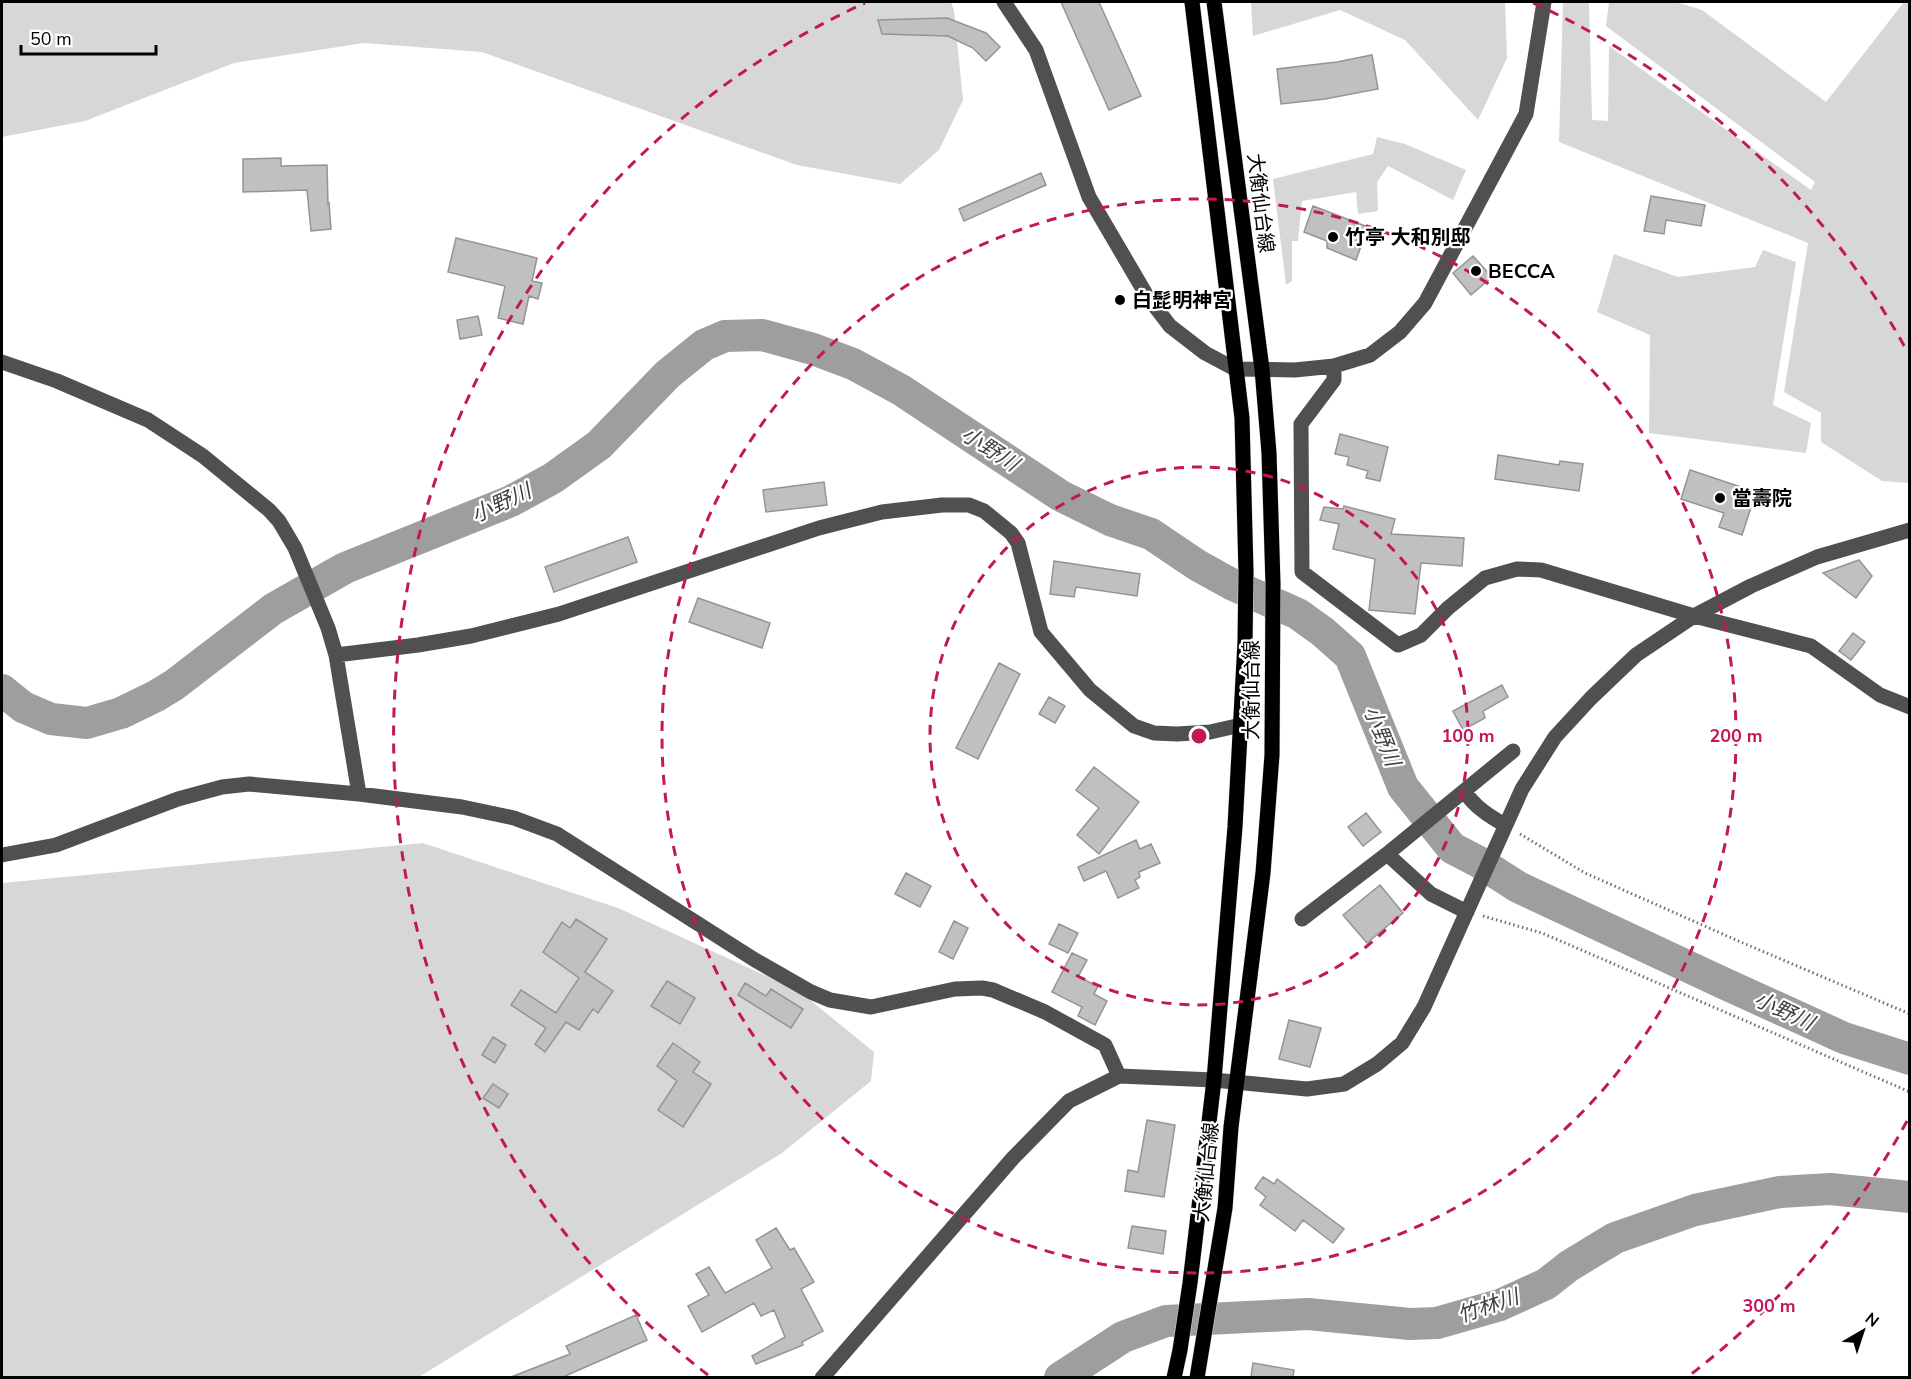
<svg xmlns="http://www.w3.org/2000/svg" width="1911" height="1379" font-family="'Nunito Sans','Noto Sans JP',sans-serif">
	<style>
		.green { fill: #d7d7d7 }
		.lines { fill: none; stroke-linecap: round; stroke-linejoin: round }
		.river { stroke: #9e9e9e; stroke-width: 32 }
		.building { fill: #c0c0c0; stroke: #949494; stroke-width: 1.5 }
		.major-casing { stroke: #dbdbdb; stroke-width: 16 }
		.path { stroke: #727272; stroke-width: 3; stroke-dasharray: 1.5 3; stroke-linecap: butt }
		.minor { stroke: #505050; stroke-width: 15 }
		.major { stroke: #000; stroke-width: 15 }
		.ring { fill: none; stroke: #c2185b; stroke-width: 3; stroke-dasharray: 10 8 }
		.poi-dot { fill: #000; stroke: #fff; stroke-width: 2 }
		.labels { text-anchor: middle; stroke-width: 4.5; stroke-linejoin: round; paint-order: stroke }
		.street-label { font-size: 20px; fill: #000; stroke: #fff }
		.poi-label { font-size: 20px; font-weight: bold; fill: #000; stroke: #fff; text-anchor: start }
		.water-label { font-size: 21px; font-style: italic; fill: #3f3f3f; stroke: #fff }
		.centre { fill: #c2185b; stroke: #fff; stroke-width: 3 }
		.ring-label { font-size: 18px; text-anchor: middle; font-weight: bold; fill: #c2185b; stroke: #fff; stroke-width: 4.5; stroke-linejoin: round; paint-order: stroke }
	</style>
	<rect width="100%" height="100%" fill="#fff"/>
	<path class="green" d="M2,2H951L954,11L963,100L939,150L900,184L797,165L482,52L364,43L234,63L85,121L2,137Z
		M1251,2H1505L1507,58L1478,120L1405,40L1340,10L1253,36Z
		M1563,2H1589L1592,120L1608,121L1609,46L1811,190L1815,182L1606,26L1609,2H1676L1702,10L1826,102L1904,2H1909V483L1882,481L1821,442V413L1784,392L1808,243L1559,142Z
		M1377,137L1405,144L1466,170L1453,200L1388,166L1377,182L1378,211L1358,214L1356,192L1302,201L1298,241H1292V281L1286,285L1273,179L1373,154Z
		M1763,250L1796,262L1773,405L1811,423L1806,453L1649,433L1650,335L1597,312L1614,254L1678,277L1755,267Z
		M423,843L618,908L799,991L874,1052L871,1081L782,1153L419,1377H2V883Z"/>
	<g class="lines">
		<path class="river" d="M2,690L23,707L51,719L87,723L121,713L156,696L174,685L273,609L345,568L511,501L553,478L599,445L668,374L704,345L725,336L762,335L813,349L853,364L901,390L1061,496L1110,520L1151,534L1197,565L1233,585L1298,614L1323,632L1350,656L1403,787L1452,848L1479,862L1518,887L1721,982L1844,1038L1910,1059
			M1060,1378L1123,1337L1166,1321L1308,1314L1410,1324L1437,1323L1500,1305L1546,1284L1569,1266L1615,1238L1695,1210L1780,1192L1830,1189L1910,1197"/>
	</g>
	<path class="building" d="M1061,2H1099L1141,96L1109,110Z
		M947,18L986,33L1000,47L986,61L973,48L948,36L882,34L878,20Z
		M1372,55L1378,89L1325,99L1281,104L1277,69L1337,62Z
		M281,158V166L327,165L328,204L329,203L331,229L311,231L307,190L243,192V159Z
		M1041,173L1046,185L964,221L959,209Z
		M1651,196L1705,205L1701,226L1666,220L1664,234L1644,231Z
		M1313,206L1368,227L1356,260L1327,248V241L1304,232Z
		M456,238L537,258L532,281L542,283L538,299L529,296L523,324L498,318L505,286L448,272Z
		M1473,256L1492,277L1471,295L1453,273Z
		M478,316L482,335L460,339L457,320Z
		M1340,434L1388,447L1380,481L1366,478L1368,471L1347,465L1349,457L1335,454Z
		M1498,455L1559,465L1560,461L1583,464L1579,491L1495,479Z
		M1690,470L1756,492L1742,535L1719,527L1724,513L1681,499Z
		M824,482L827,505L766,512L763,490Z
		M1344,506L1395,519L1391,534L1464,538L1462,566L1421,563L1415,614L1369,610L1375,559L1333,549L1339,524L1320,520L1324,507L1343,509Z
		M628,537L637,562L554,592L545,567Z
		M1859,560L1872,576L1856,598L1823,573Z
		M1054,561L1140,574L1137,596L1076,587L1074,597L1050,594Z
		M698,598L770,623L762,648L689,622Z
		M1853,633L1865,642L1851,660L1839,651Z
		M999,663L1020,674L978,759L956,748Z
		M1502,685L1508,697L1483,711L1485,718L1463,730L1453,711Z
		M1049,697L1065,706L1055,723L1039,714Z
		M1094,767L1139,802L1099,854L1077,835L1099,808L1076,790Z
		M1366,813L1381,832L1363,846L1348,827Z
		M1136,840L1140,849L1151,844L1160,863L1139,872L1140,877L1135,880L1139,888L1118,898L1106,871L1084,881L1078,867Z
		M906,873L931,886L920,907L895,894Z
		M1380,885L1403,913L1367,943L1343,915Z
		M576,919L607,939L585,972L613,991L598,1013L593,1009L579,1030L566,1022L545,1052L535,1044L546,1028L511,1005L521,990L556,1013L579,978L543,952L562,922L570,928Z
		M954,921L968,928L953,959L939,952Z
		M1059,924L1078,933L1068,953L1049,944Z
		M1072,953L1087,960L1078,977L1098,986L1094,994L1107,1001L1095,1025L1078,1016L1082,1007L1052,992Z
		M667,981L695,998L680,1024L651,1006Z
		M745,983L766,996L771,989L803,1009L791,1028L738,995Z
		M1289,1020L1321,1028L1310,1067L1279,1059Z
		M493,1037L506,1045L495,1063L482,1055Z
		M673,1043L700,1062L693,1072L711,1084L683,1127L658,1110L677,1081L657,1066Z
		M493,1084L508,1094L499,1108L483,1098Z
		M1147,1120L1175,1125L1164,1197L1125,1191L1128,1170L1138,1172Z
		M1263,1177L1274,1184L1277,1179L1344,1229L1333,1243L1303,1220L1295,1231L1260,1205L1266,1197L1255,1188Z
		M1132,1226L1166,1231L1163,1254L1128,1248Z
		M776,1228L790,1250L794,1248L814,1282L801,1289L823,1331L802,1342L803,1345L756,1364L752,1356L785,1337L774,1310L761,1316L754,1303L702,1332L688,1306L709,1295L696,1274L709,1267L725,1293L772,1268L756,1240Z
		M636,1315L647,1340L563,1377H511L570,1354L566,1346Z
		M1253,1363L1294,1370L1293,1377H1251Z"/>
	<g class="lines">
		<defs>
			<path id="major" d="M1174,1378L1180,1350L1190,1283L1214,1080L1235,827L1245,642L1246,572L1242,418L1192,2
				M1197,1378L1225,1208L1231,1127L1263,873L1272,755L1273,584L1269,453L1262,369L1214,2"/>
		</defs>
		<use href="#major" class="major-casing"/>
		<path class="path" d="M1520,834L1585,873L1743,943L1910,1014
			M1483,916L1542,933L1910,1092"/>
		<path class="minor" d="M1004,2L1036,50L1089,197L1147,296L1170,326L1205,353L1235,369L1295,370L1334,366L1370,355L1400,332L1425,303L1526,114L1544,2
			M2,362L57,381L148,420L203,456L269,510L279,521L295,548L328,628L336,655L359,794
			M1334,366V380L1301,424L1302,572L1398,645L1421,635L1448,608L1485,578L1517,569L1541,570L1694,616L1811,646L1880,695L1910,707
			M336,655L418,645L471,636L559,614L819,528L882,512L942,505H969L984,511L1011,533L1018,543L1041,632L1090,690L1134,726L1154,733L1177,734L1210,732L1241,725
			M1464,791C1475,807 1489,816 1505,825
			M1387,854L1431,894L1467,912
			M2,855L56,845L178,799L222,787L249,784L359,794L462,807L514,818L557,834L755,960L811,992L830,1000L871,1007L955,989L982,988L993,990L1045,1012L1105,1045L1119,1076
			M1302,919L1387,854L1513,751
			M822,1378L1013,1158L1069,1101L1119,1076L1214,1080L1307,1089L1344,1084L1377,1064L1402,1043L1424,1007L1522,789L1555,737L1591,698L1636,655L1694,616L1751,586L1817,557L1910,530"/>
		<use href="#major" class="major"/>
	</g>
	<g class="ring">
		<circle cx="1199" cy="736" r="269"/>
		<circle cx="1199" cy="736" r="537"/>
		<path d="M1907 1121A806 806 0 0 1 1690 1375M708 1375A806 806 0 0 1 865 3M1533 3A806 806 0 0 1 1907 351"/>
	</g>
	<g class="poi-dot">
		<circle cx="1333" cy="237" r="6"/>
		<circle cx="1476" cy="271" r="6"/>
		<circle cx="1120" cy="300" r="6"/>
		<circle cx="1720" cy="498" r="6"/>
	</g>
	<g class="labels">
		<g class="street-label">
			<text transform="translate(1261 203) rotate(83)" y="7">大衡仙台線</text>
			<text transform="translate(1251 690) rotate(-90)" y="7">大衡仙台線</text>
			<text transform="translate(1206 1172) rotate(-84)" y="7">大衡仙台線</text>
		</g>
		<g class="poi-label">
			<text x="1345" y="244">竹亭 大和別邸</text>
			<text x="1488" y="278">BECCA</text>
			<text x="1132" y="307">白髭明神宮</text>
			<text x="1732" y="505">當壽院</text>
		</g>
		<g class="water-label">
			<text transform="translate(990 449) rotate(33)" y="7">小野川</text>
			<text transform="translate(501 503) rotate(-25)" y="7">小野川</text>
			<text transform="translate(1382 736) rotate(68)" y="7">小野川</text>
			<text transform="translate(1784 1011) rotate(25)" y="7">小野川</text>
			<text transform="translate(1488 1306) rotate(-19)" y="7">竹林川</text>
		</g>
	</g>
	<circle cx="1199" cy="736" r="9" class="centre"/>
	<g class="ring-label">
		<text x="1468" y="742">100 m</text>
		<text x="1736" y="742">200 m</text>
		<text x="1769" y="1312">300 m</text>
	</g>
	<rect width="1911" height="1379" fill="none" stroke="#000000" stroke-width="6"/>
	<g transform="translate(1863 1331) rotate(39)" stroke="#ffffff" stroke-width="4.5" paint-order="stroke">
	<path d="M0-4.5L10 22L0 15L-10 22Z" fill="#000000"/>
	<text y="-9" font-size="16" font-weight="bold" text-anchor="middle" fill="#000000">N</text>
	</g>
	<path d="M21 45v9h135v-9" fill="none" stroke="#000000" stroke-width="3"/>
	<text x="30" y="45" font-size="18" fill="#000000" stroke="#ffffff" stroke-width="4.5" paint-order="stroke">50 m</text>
</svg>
